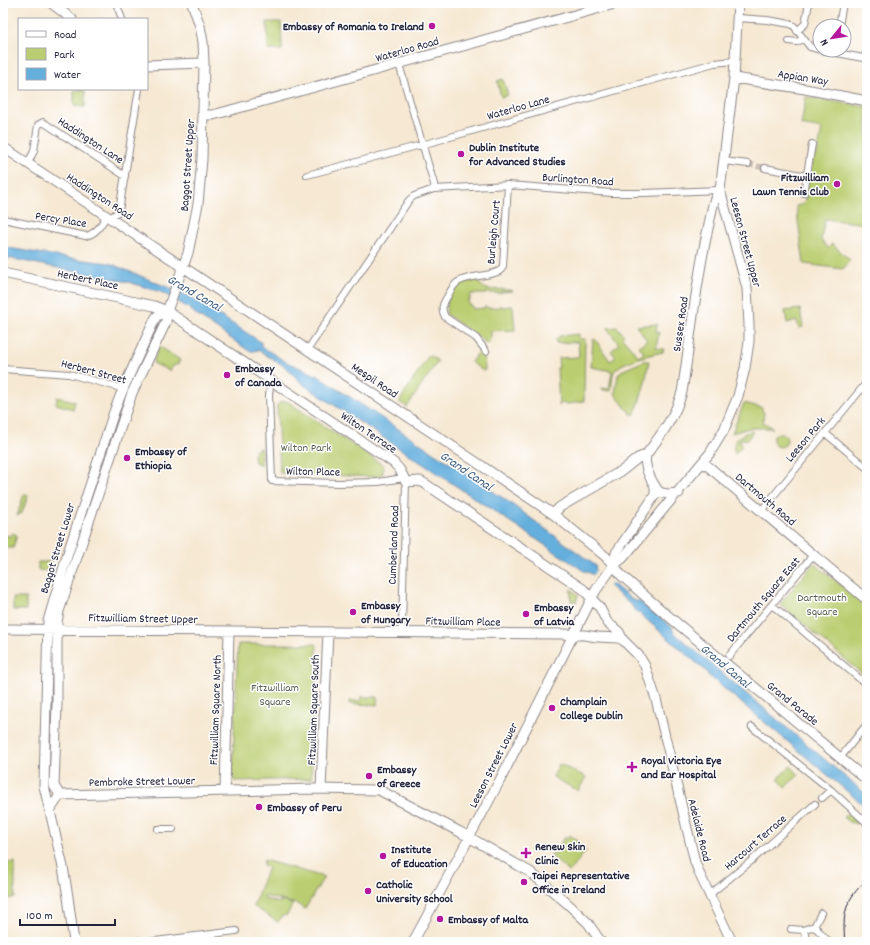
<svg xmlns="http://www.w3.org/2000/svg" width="870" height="945" font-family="Dekko,sans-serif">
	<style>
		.green { fill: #bacd70; stroke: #6e7856 }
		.water { fill: #65afdd; stroke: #44688c }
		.pier { fill: #f6e8d2 }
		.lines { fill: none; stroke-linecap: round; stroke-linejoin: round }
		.street-tunnel { stroke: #ccc0b4; stroke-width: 6; stroke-dasharray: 6 3; stroke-linecap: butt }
		.street-casing { stroke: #8c8586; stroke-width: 8 }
		.secondary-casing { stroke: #8c8586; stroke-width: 11 }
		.street { stroke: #fff; stroke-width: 6 }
		.secondary { stroke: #fff; stroke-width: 9 }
		.tram { stroke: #22223b; stroke-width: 1 }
		.poi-dot { fill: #b5179e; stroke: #fff; stroke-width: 1.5 }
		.labels { text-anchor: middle; stroke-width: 3; stroke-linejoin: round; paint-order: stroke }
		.poi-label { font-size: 12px; font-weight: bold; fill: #22223b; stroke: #fff; text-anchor: start }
		.street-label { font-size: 12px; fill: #22223b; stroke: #fff }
		.park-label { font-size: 12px; fill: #575e4e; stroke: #fff }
		.water-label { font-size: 13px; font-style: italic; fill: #3d5a7c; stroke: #fff }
	</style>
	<rect width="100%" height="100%" fill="#fff"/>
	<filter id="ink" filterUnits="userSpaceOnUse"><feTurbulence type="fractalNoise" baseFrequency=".025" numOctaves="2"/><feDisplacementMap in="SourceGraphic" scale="8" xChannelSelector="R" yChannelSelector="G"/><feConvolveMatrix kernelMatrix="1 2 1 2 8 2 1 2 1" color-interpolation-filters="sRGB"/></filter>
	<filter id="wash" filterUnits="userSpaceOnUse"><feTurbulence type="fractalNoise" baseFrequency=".012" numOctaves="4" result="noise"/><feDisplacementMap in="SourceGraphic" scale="16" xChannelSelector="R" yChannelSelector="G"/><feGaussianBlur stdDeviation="0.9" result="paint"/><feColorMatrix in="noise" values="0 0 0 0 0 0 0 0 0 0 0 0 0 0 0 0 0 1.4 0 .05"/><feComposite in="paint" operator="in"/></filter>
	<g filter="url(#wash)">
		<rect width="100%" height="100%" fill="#f6e8d2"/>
		<path class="green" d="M267,22H281L282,50H268Z
			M503,79L508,95L501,97L497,81Z
			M74,90L85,91V107L74,106Z
			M806,97L867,107V224L825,219L821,240L828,248L832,244L850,260L843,269L804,264L796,206L804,204L813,154L817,155L822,129L801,125Z
			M477,280C480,282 480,285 483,287C488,292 503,287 513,291L501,292V293H486V294H471L470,295V300H468L469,305H471L473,309L484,308V307H487L488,308L499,307V306H502V307L513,306L515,330L491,331V337L487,344L476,335L447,315C444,307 451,290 459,285C465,282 471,281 477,280Z
			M800,309L803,327L799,328L797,321L787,323L785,311Z
			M657,324L656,332H659L656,348L664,349L663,352C652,354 624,361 616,369C611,374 613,384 611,391L602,390V388L609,389L612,371L591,367L593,340L595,339L610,361L616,357L611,351L619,344L607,328L617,327L624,335L622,337L639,357L644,353L639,346L647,340L636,326Z
			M579,334V339H585L584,401L569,404L562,403L559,406L557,368H559L558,358L579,357L578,342L556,343V339L560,336Z
			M159,346L180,360L178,364L173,366L170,371L153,363Z
			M482,347L484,351L485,370L483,371L471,362Z
			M429,355L438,361L407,407L399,402Z
			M644,361H649C646,380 642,397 634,415L630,413L617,397L615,393L618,375L621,371Z
			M57,397L75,401L73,409L56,404Z
			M281,401L288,402L383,465V474L379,476L374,477L280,473L277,405Z
			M744,403L763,408L761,410L764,412L763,422L773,428H749L732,433Z
			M752,431L753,432L747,440L742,439L739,441L742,446L735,454C730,441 741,434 752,431Z
			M773 440a7 7 0 1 1 14 0a7 7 0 1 1-14 0Z
			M261,447V465L255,462L253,456L255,451Z
			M24,494L28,496L22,513H20L18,516H17Z
			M12,533L17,535L13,548H7L3,542V535L11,536Z
			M38,562H51L49,571L38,570Z
			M814,563L867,607V678L780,604Z
			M571,589L578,595L576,602L571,601Z
			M13,598H26V610H13Z
			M238,644H316L317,646L311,779L234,781L232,779Z
			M361,697H378L377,705L350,704V701H361Z
			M559,764L586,777L578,791L553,777Z
			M791,766L799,775L785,787L778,778Z
			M847,813L857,822L856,824L851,822L850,823L843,817Z
			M569,835L573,837L586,851L569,872L551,856L552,853L555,854L564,837L567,839Z
			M264,860L324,877L305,909L297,904L264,896L265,899L279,903L280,901L293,904L287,915L282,916L278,922L253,906L267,870L268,867L263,865Z
			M3,862L12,863L15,862V898L3,899Z"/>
		<path class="water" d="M3,247L67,258L109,263L189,296L261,342V346L286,362L303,369L318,376L506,500L596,566L595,569L631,599L635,601H639L654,614H656L672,627L673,632L867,795V808L708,675L707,672L633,608L631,604C615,593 603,576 584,571L304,385L284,366L258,350L254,351H249L198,316L187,307L161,292L128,282L3,257Z"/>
		<path class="pier" d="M598,568L613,581L608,587L593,576Z"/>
	</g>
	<g filter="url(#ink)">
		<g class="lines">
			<path class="street-tunnel" d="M748,164L765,168"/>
			<defs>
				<path id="street" d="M116,3L122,19
					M738,18L767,20L791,24L794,26L810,47L820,50
					M839,26L843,3
					M797,31L805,24L809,3
					M789,41L797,42L803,39
					M822,50L863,58L865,56L867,52
					M399,64L434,184V189
					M724,161L748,164
					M28,163L34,151L38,125L43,122L125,176
					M765,168L807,176
					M307,175L436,141L714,63L735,61
					M804,193L812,144
					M110,218L119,211L139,89
					M3,219L86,236C97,233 101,225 107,215
					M308,349L403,209L409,200L414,196L434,189L508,185L612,193H644L720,190
					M486,351L476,338L445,317C441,309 442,305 447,297C450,292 453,285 458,282C470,275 485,277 497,272C501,271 502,269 503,266L508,185
					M3,369L69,374L125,389
					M272,383L270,387L269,395L272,481L339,483L378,482L404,478
					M825,433L867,468
					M761,511L867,382
					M772,605L867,685
					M401,633L402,625L406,482
					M729,656L813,555
					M752,727L831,790L867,823
					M844,753L867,724
					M822,798L831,790
					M158,829H173
					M709,895L750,862L815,804
					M814,927L821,913
					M791,929L803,930
					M147,942L236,931
					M809,942L803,930L811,927L816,928L829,942"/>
				<path id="secondary" d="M51,3L72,19
					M147,65L204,63
					M734,78L805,89L867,101
					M202,115H213L618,3
					M3,147L473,460L553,514L605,556L614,565L621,575L661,610L867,780
					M3,273L154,306L167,311L394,463L400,470L406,482L420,481L427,485L583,589L600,608L607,622L619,632L623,640L639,656L645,666L656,699L695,862L700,875L732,942
					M703,462L867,600
					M679,493L667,494L659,492C652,482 643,468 646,455C661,435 675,417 682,392C691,336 696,280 709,224C712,212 712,200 720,190
					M553,514L560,507L623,470L638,458L646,455
					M614,565L616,553L655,495V486
					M3,629L562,634L584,635L598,637L618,638L623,640
					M321,789L328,632
					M225,791L229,631
					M60,795L54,786L57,703V622L59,611L132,393L166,322L167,311L188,253L198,204L202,159L204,63L203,42L200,26L192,3
					M60,795L314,789L379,790L460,832L530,872L568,904L588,923L601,942
					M50,810L60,795
					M74,942L68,897L63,867L44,786L48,621L67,556L114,412L123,389L155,319L157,316L167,311
					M137,942H138
					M413,942L499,782L596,590L614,565L623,558L710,453L724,430L738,396L745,368L749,342V325L747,288L720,190L734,78L738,3"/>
			</defs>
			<use href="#street" class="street-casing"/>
			<use href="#secondary" class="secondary-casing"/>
			<use href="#street" class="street"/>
			<use href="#secondary" class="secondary"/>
			<path class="tram" d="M845,942C842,914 845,899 867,880"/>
		</g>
	</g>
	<g class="poi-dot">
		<circle cx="432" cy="26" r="4"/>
		<circle cx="461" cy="154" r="4"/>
		<circle cx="837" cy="184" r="4"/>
		<circle cx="227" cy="375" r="4"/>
		<circle cx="127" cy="458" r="4"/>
		<circle cx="353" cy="612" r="4"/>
		<circle cx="526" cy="614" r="4"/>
		<circle cx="552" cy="708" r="4"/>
		<path d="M630 761h4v4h4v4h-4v4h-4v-4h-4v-4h4z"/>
		<circle cx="369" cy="776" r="4"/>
		<circle cx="259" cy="807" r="4"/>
		<path d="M524 847h4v4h4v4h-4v4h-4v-4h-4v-4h4z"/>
		<circle cx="383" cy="856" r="4"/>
		<circle cx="524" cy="882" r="4"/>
		<circle cx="368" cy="891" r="4"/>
		<circle cx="440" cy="919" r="4"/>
	</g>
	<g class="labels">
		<g class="poi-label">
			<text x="424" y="30" text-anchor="end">Embassy of Romania to Ireland</text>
			<text x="469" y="151">Dublin Institute<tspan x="469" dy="14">for Advanced Studies</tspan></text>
			<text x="829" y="181" text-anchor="end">Fitzwilliam<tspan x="829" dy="14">Lawn Tennis Club</tspan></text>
			<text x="235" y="372">Embassy<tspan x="235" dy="14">of Canada</tspan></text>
			<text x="135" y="455">Embassy of<tspan x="135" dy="14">Ethiopia</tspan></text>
			<text x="361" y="609">Embassy<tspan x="361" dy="14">of Hungary</tspan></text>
			<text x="534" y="611">Embassy<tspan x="534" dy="14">of Latvia</tspan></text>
			<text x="560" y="705">Champlain<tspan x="560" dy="14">College Dublin</tspan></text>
			<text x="641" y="764">Royal Victoria Eye<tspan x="641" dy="14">and Ear Hospital</tspan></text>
			<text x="377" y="773">Embassy<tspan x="377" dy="14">of Greece</tspan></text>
			<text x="267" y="811">Embassy of Peru</text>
			<text x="535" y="850">Renew Skin<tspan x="535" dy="14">Clinic</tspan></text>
			<text x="391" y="853">Institute<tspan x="391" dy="14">of Education</tspan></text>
			<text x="532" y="879">Taipei Representative<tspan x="532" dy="14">Office in Ireland</tspan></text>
			<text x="376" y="888">Catholic<tspan x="376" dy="14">University School</tspan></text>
			<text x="448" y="923">Embassy of Malta</text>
		</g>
		<g class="street-label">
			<text transform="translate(407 49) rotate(-16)" y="4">Waterloo Road</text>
			<text transform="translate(803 77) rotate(9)" y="4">Appian Way</text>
			<text transform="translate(518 107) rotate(-16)" y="4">Waterloo Lane</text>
			<text transform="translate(91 140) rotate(33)" y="4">Haddington Lane</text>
			<text transform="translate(187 165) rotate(-86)" y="4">Baggot Street Upper</text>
			<text transform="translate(578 179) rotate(4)" y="4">Burlington Road</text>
			<text transform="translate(100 196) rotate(33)" y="4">Haddington Road</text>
			<text transform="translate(61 219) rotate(9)" y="4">Percy Place</text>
			<text transform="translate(493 232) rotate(-85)" y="4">Burleigh Court</text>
			<text transform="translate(746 242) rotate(75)" y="4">Leeson Street Upper</text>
			<text transform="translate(88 279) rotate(12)" y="4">Herbert Place</text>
			<text transform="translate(680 324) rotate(-82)" y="4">Sussex Road</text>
			<text transform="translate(94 371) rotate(15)" y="4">Herbert Street</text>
			<text transform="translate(375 380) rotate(34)" y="4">Mespil Road</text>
			<text transform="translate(369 432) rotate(34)" y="4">Wilton Terrace</text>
			<text transform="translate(805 439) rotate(-50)" y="4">Leeson Park</text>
			<text transform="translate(313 471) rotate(1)" y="4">Wilton Place</text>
			<text transform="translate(766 499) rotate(40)" y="4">Dartmouth Road</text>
			<text transform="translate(393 545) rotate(-88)" y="4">Cumberland Road</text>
			<text transform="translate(57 548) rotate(-73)" y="4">Baggot Street Lower</text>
			<text transform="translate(763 599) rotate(-50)" y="4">Dartmouth Square East</text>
			<text transform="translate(143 618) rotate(1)" y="4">Fitzwilliam Street Upper</text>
			<text transform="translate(463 621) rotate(1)" y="4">Fitzwilliam Place</text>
			<text transform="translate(793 703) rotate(39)" y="4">Grand Parade</text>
			<text transform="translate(215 710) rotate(-88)" y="4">Fitzwilliam Square North</text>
			<text transform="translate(313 710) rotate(-88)" y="4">Fitzwilliam Square South</text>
			<text transform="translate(493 765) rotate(-63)" y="4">Leeson Street Lower</text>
			<text transform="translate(142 781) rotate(-1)" y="4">Pembroke Street Lower</text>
			<text transform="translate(700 830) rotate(76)" y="4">Adelaide Road</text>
			<text transform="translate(755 842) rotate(-41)" y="4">Harcourt Terrace</text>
		</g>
		<g class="park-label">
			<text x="306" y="451">Wilton Park</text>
			<text x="822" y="601">Dartmouth<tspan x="822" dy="14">Square</tspan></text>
			<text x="275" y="691">Fitzwilliam<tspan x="275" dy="14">Square</tspan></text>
		</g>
		<g class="water-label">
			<text transform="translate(195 292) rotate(30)" y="5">Grand Canal</text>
			<text transform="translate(467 470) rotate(34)" y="5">Grand Canal</text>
			<text transform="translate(726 665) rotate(40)" y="5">Grand Canal</text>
		</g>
	</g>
	<rect width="870" height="945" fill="none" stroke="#fff" stroke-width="16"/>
	<rect x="18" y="18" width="130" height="72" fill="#ffffff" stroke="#a7a7b1"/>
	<rect x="26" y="31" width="20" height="6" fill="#ffffff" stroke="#a7a7b1"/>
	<text x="54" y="38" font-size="12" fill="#22223b">Road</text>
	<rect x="26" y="48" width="20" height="12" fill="#bacd70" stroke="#a7a7b1"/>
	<text x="54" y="58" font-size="12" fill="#22223b">Park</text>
	<rect x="26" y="68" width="20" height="12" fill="#65afdd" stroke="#a7a7b1"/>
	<text x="54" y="78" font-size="12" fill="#22223b">Water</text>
	<g transform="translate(832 38) rotate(240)"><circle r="19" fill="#ffffff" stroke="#a7a7b1"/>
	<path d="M0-3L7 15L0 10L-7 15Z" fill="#b5179e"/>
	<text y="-6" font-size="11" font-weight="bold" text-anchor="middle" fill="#22223b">N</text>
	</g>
	<path d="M20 919v6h95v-6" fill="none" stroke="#22223b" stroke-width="2"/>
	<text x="26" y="919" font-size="12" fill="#22223b" stroke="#ffffff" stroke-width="3" paint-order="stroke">100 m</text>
</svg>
